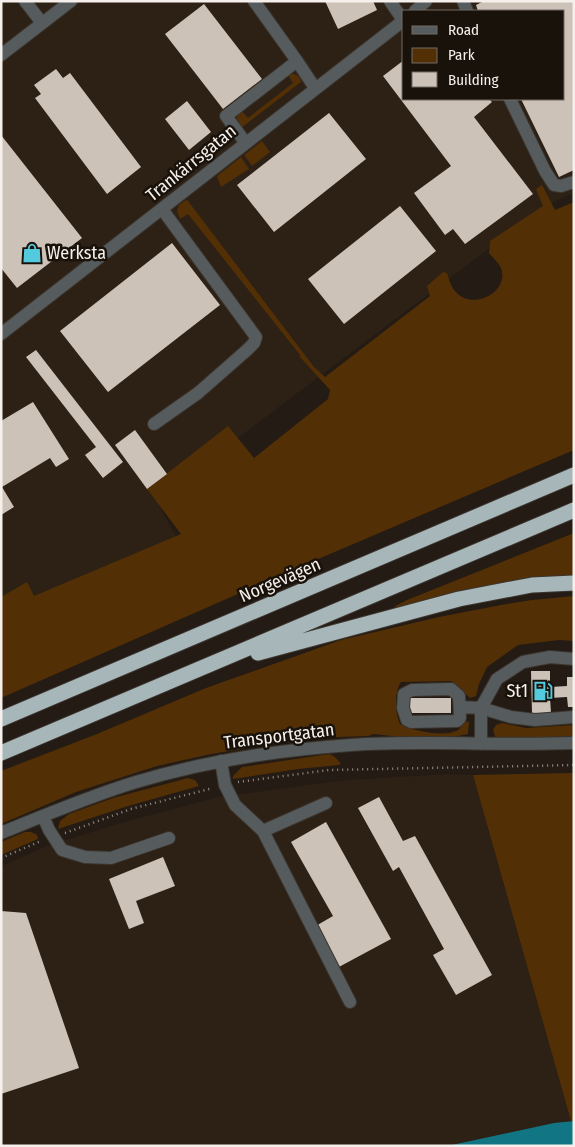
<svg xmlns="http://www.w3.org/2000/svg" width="575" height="1147" font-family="'Fira Sans Condensed',sans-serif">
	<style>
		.built { fill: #2d2015; fill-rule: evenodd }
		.green { fill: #532f06 }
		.water { fill: #127583 }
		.building { fill: #cdc2b8 }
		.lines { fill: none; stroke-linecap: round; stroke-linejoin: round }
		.minor-casing { stroke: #3c352e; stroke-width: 14 }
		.highway-casing { stroke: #3c352e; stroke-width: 17 }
		.path { stroke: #96908a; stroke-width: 2.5; stroke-dasharray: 1 4; stroke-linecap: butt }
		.minor { stroke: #565c5d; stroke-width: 12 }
		.highway { stroke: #a7b6b9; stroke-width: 15 }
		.labels { text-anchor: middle; stroke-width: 5; stroke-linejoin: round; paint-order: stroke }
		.street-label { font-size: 18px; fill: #f5f0eb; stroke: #19120b }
		.poi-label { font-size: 18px; fill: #f5f0eb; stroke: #19120b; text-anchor: start }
	</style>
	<rect width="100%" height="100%" fill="#231b14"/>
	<path class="built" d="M1,1H574V193L547,205L156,500L177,538L1,612ZM404,11H564V99H404Z
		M448,774L473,775L571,1121L447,1146H1V866L47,846L117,824L218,797L346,780Z"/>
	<path class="green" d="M290,73C295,74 301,76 301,82L241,128C236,120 235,117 241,110L248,118L293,83L288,75Z
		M262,141L270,152L252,166L244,155Z
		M241,157L249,169L221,187L217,176Z
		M542,185L555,210L574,202V450L290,571L1,698V597L27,582L34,596L181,534L147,489L228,426L254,458L328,399L330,390L300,357V355L188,214L180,219L177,211L179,205L186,200L188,201L314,367L325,377L430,296L427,286L443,272L447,273C449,279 451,287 455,291C472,312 510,292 501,268C499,263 493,258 489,253L490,241L543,206L536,189Z
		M574,533V575C513,579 454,591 396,608L395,606L407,600Z
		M574,596V641L559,640L518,645L487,667L479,684L476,696L470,698L451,681L401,682C394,692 395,713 400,724C413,731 443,737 456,731C461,729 462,725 463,721L469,722L468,734C438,741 405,738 374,734L368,736L308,738L211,754L157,766L76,792L1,824V771L97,734L206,688L341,640L439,617L501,605L532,600Z
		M502,723L526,728L574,725V736L496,739L493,730L496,725Z
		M329,754C335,756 337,759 341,764L339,765L298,769L233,779V776L242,767Z
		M574,773V1121H571L473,775Z
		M188,778L195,780L199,786L128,806L58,829L60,821L69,814L113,798Z
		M25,832H31L37,835L38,839L1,855V842Z"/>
	<path class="water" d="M574,1121V1146H447L554,1123Z"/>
	<path class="building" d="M325,1H373L377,10L338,29Z
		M484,1H574V170L559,177L521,99H564V11H478L476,5Z
		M204,4L262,79L223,109L165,34Z
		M404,60V99H489L492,102L474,117L533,194L465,244L453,229L445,235L414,193L451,166L383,76Z
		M56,69L63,78L70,73L141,167L107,194L35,98L41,94L34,85Z
		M187,101L211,132L189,150L165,119Z
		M329,113L366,159L274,232L237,185Z
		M1,135L82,238L17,288L1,268Z
		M400,206L436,251L344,324L308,279Z
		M172,243L220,305L108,392L60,331Z
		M36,350L123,462L103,478L85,455L96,447L26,357Z
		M33,402L69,459L56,467L50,458L2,487L14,507L1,515V421Z
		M135,430L167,474L147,489L115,445Z
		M531,671H550V687L567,686V677H574V707H568L567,697L550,698L551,713H532Z
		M410,698H451V713H410Z
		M379,797L403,841L415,836L492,975L456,995L433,955L444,949L399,867L393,871L358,808Z
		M326,822L391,939L337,968L314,927L333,916L291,842Z
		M163,857L175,886L136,901L144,923L129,929L109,879Z
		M1,911L26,913L79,1068L1,1094Z"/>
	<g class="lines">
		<defs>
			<path id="minor" d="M25,1L42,23
				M254,1L297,61
				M390,1L403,20
				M463,1L467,11
				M415,11L426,1
				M1,55L71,1
				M510,99L545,171L554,185L561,186L574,182
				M245,142L226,116L297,61L315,88
				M1,334C135,229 269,124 404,20
				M154,424L198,393L247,350L254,343L256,337L162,209
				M451,689L459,696L460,718L457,721L411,722L407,720L403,708L404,694L412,690Z
				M460,707L481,708L511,717L535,720L574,717
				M481,744V708L497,679L523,662L550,657L574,659
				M221,761L225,785L235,805L263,831L326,803
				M43,816L49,830L62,850L85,857L111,858L169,838
				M263,831L350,1002
				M1,833C45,815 90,796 136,782C206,761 278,750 351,745C425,740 500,746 574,743"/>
			<path id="highway" d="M258,653L459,599L532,585L574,583
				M1,719L574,475
				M1,753L574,510"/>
		</defs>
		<use href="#minor" class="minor-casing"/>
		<use href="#highway" class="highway-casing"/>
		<path class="path" d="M238,782L329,770L574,765
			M65,833L131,809L213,788
			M1,858L41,841"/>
		<use href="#minor" class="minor"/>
		<use href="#highway" class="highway"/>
	</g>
	<defs>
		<symbol id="shop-bare" viewBox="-9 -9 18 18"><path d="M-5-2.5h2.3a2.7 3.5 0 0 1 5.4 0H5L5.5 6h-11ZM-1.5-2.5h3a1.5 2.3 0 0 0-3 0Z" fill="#54cade" stroke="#19120b" stroke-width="2.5" paint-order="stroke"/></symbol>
		<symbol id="fuel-bare" viewBox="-9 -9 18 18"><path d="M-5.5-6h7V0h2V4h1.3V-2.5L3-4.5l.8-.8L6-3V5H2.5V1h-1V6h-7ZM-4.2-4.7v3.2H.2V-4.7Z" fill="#54cade" stroke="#19120b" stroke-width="2.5" paint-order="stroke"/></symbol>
	</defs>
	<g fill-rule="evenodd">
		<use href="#shop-bare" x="18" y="239" width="28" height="28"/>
		<use href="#fuel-bare" x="529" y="677" width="28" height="28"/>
	</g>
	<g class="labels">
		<g class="street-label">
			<text transform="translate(191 163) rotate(-39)" y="6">Trankärrsgatan</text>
			<text transform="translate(280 580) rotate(-23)" y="6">Norgevägen</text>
			<text transform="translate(279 736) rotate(-7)" y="6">Transportgatan</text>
		</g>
		<g class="poi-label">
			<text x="47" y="259">Werksta</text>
			<text x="528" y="697" text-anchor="end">St1</text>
		</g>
	</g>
	<rect width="575" height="1147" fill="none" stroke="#f5f0eb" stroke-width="5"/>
	<rect x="402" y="10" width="162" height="90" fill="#19120b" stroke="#716b65"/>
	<rect x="412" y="26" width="25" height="8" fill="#565c5d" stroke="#716b65"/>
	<text x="448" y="35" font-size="15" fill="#f5f0eb">Road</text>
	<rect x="412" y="48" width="25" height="15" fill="#532f06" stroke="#716b65"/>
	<text x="448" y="60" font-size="15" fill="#f5f0eb">Park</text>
	<rect x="412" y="72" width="25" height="15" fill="#cdc2b8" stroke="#716b65"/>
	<text x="448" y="85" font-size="15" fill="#f5f0eb">Building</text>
</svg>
